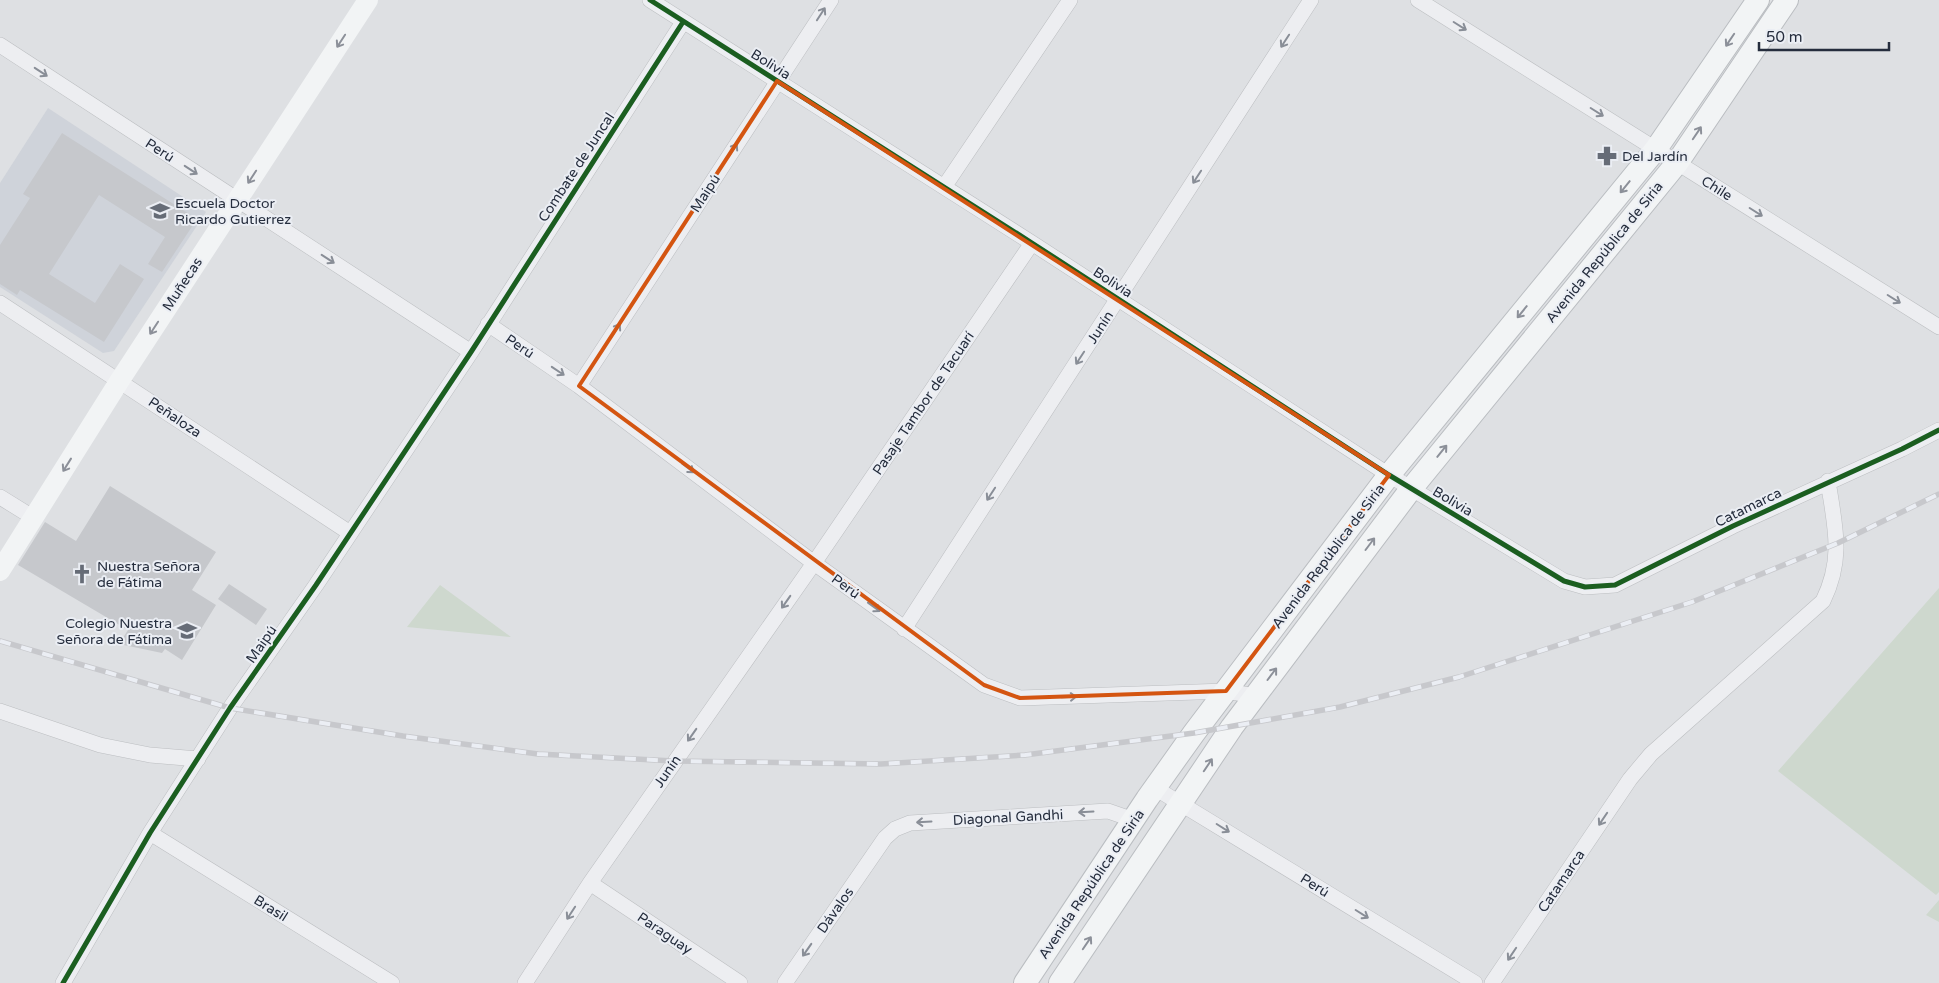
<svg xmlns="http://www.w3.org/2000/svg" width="1939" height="983" font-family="'Varela Round',sans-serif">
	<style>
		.built { fill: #cfd3da }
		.green { fill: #ced8ce }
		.building { fill: #c6c8cc }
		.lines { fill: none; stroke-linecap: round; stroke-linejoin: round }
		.street-casing { stroke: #bcbec1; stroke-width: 16 }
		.primary-casing { stroke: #babdc1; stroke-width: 24 }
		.street { stroke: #edeef1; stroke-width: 15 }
		.secondary { stroke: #f2f4f5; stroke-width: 20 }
		.primary { stroke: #f2f4f5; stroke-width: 22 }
		.rail-casing { stroke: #c7c8cc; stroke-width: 5.5 }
		.rail { stroke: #ebeef4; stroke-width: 4; stroke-dasharray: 11; stroke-linecap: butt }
		.cycleway-casing { stroke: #ebeef4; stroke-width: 8 }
		.cycleway { stroke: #1b5e20; stroke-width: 5 }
		.oneway { stroke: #898e97 }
		.oneway2 { stroke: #8c9099 }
		.marked { fill: none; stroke: #d45511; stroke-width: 4; stroke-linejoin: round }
		.labels { text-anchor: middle; stroke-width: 4; stroke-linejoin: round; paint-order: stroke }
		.street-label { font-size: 14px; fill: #252d3d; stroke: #ebeef4 }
		.poi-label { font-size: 14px; fill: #252d3d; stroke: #ebeef4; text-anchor: start }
	</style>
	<rect width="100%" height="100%" fill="#dee0e3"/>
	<path class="built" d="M48,108L206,212L114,351L103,353L0,287V183Z"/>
	<path class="green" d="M440,585L511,637L407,627Z
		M1939,588V892L1936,895L1778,771Z
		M1939,900V922L1926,915Z"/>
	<path class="building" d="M62,133L197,219L162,272L148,264L165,237L99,195L49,274L95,303L120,264L144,279L104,342L20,290L17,295L0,284V245L30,198L23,194Z
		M110,486L216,552L192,590L216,605L182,660L165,649L162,653L119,644L128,630L18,565L45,522L76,541Z
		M229,584L267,609L256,625L218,599Z"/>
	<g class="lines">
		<defs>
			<path id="street" d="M650,0L1032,243L1389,475L1564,581L1585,587L1615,585L1733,526L1902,449L1939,430
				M1418,0L1939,327
				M0,45L471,352
				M944,187L1070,0
				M0,303L350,533
				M488,324L579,386L814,563L984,685L1020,698L1226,691L1255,696
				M579,386L831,0
				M0,497L34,518
				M904,629L1311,0
				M0,711L100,745L150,755L198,759
				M1155,788L1475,983
				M150,833L392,983
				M590,883L740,983
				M63,983L150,833L230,708L316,585L471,352L683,22
				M525,983L590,883L814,563L1032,243
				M785,983L885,838L895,829L910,823L1108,811L1134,820
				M1492,983L1630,779L1651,754L1823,601C1844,558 1835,527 1828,481"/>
			<path id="primary" d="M1025,983L1147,799L1194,733L1389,475L1656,149L1758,0
				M1060,983L1232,727L1411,489L1677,163L1787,0"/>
		</defs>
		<use href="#street" class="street-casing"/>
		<use href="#primary" class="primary-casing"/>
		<use href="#street" class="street"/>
		<path class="secondary" d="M0,571L120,380L368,0"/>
		<use href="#primary" class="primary"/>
		<defs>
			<path id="rail" d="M0,641L230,708L403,736L538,754L674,761L881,764L1025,755L1194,733L1340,707L1459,677L1692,602L1838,543L1939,494"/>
		</defs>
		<use href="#rail" class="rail-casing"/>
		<use href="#rail" class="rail"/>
		<defs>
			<path id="cycleway" d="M650,0L1032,243L1389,475L1564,581L1585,587L1615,585L1733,526L1902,449L1939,430
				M63,983L150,833L230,708L316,585L471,352L683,22"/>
		</defs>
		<use href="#cycleway" class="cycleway-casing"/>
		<use href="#cycleway" class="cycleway"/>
	</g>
	<defs><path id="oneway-shaft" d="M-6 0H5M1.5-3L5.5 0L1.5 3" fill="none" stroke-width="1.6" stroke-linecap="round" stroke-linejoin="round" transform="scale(1.25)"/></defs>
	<g class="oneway">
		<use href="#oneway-shaft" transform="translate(821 14) rotate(-57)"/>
		<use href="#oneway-shaft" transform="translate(1460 26) rotate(32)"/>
		<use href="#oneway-shaft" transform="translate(1285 41) rotate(123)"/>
		<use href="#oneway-shaft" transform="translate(41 72) rotate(33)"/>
		<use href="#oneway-shaft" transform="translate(1597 112) rotate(32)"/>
		<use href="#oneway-shaft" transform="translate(733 150) rotate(-57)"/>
		<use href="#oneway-shaft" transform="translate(191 170) rotate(33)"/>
		<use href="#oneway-shaft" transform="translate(1197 177) rotate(123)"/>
		<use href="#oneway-shaft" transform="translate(1756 212) rotate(32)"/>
		<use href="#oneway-shaft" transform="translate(328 259) rotate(33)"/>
		<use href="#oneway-shaft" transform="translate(1894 299) rotate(32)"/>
		<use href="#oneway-shaft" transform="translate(616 330) rotate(-57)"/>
		<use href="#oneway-shaft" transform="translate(1080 358) rotate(123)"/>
		<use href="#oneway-shaft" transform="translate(558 371) rotate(34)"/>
		<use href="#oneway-shaft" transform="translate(688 468) rotate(37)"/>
		<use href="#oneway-shaft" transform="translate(991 494) rotate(123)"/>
		<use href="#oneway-shaft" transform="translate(786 602) rotate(125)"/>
		<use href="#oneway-shaft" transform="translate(874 607) rotate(36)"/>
		<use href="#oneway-shaft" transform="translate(1069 697) rotate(-2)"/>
		<use href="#oneway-shaft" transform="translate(692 735) rotate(125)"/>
		<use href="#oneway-shaft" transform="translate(1086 812) rotate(177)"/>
		<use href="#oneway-shaft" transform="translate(1603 819) rotate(124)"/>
		<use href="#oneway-shaft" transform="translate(924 822) rotate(177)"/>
		<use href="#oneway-shaft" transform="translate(1223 828) rotate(32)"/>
		<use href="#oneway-shaft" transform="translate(571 913) rotate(123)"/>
		<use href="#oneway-shaft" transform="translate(1362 914) rotate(32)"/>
		<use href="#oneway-shaft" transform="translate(807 950) rotate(125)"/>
		<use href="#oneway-shaft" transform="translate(1512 954) rotate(124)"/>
	</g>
	<g class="oneway2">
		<use href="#oneway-shaft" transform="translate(1730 40) rotate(124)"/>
		<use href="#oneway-shaft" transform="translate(341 41) rotate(123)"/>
		<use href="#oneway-shaft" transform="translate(1697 133) rotate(-56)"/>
		<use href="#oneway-shaft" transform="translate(252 177) rotate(123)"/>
		<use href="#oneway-shaft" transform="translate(1625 187) rotate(129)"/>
		<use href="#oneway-shaft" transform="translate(1522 312) rotate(129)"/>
		<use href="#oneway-shaft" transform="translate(154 328) rotate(123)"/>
		<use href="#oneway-shaft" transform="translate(1442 451) rotate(-51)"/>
		<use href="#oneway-shaft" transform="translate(67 465) rotate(122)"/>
		<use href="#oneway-shaft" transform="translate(1370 544) rotate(-53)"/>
		<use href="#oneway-shaft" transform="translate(1272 674) rotate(-53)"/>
		<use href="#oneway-shaft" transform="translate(1208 765) rotate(-56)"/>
		<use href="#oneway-shaft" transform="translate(1087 943) rotate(-56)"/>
	</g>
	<path class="marked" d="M777,81L1389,475L1226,691L1020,698L984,685L579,386Z"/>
	<defs>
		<symbol id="pharmacy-bare" viewBox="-9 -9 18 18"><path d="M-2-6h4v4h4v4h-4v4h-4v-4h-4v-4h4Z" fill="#666c77" stroke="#ebeef4" stroke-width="2.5" paint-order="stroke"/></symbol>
		<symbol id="school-bare" viewBox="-9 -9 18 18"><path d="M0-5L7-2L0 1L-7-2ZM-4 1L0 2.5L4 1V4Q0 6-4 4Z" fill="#666c77" stroke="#ebeef4" stroke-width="2.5" paint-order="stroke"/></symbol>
		<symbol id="church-bare" viewBox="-9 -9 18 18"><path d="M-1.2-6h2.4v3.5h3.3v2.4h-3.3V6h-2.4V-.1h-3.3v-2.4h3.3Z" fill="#666c77" stroke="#ebeef4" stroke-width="2.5" paint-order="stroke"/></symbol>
	</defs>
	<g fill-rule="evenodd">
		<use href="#pharmacy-bare" x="1593" y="142" width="28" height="28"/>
		<use href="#school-bare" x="146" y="197" width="28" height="28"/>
		<use href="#church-bare" x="68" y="560" width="28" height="28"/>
		<use href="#school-bare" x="173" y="617" width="28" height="28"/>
	</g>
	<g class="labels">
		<g class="street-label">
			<text transform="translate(771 64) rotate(32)" y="5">Bolivia</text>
			<text transform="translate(160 150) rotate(33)" y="5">Perú</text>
			<text transform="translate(576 167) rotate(-57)" y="5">Combate de Juncal</text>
			<text transform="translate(1717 188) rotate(32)" y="5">Chile</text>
			<text transform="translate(705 193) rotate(-57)" y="5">Maipú</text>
			<text transform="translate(1604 252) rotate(-51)" y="5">Avenida República de Siria</text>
			<text transform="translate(1113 282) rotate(33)" y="5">Bolivia</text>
			<text transform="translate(182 284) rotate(-57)" y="5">Muñecas</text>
			<text transform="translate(1100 327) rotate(-57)" y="5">Junín</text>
			<text transform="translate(520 346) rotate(34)" y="5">Perú</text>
			<text transform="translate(923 403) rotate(-56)" y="5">Pasaje Tambor de Tacuarí</text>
			<text transform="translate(175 417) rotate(34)" y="5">Peñaloza</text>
			<text transform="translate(1453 501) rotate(31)" y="5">Bolivia</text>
			<text transform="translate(1748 507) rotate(-26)" y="5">Catamarca</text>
			<text transform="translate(1328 556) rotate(-53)" y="5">Avenida República de Siria</text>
			<text transform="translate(846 586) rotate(36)" y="5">Perú</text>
			<text transform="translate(261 644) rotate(-55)" y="5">Maipú</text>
			<text transform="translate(667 771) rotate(-55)" y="5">Junín</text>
			<text transform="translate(1008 817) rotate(-3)" y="5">Diagonal Gandhi</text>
			<text transform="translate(1561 881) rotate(-56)" y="5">Catamarca</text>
			<text transform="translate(1091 884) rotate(-56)" y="5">Avenida República de Siria</text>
			<text transform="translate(1315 885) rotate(32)" y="5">Perú</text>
			<text transform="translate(271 908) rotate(32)" y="5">Brasil</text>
			<text transform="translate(835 910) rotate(-55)" y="5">Dávalos</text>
			<text transform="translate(665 933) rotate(34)" y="5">Paraguay</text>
		</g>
		<g class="poi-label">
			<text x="1622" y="161">Del Jardín</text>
			<text x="175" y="208">Escuela Doctor<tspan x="175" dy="16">Ricardo Gutierrez</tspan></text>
			<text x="97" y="571">Nuestra Señora<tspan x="97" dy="16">de Fátima</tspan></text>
			<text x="172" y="628" text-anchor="end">Colegio Nuestra<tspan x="172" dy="16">Señora de Fátima</tspan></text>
		</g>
	</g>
	<path d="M1759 42v8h130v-8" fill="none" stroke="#252d3d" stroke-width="2.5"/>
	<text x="1766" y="42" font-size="15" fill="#252d3d" stroke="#ebeef4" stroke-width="4" paint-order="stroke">50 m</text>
</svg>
